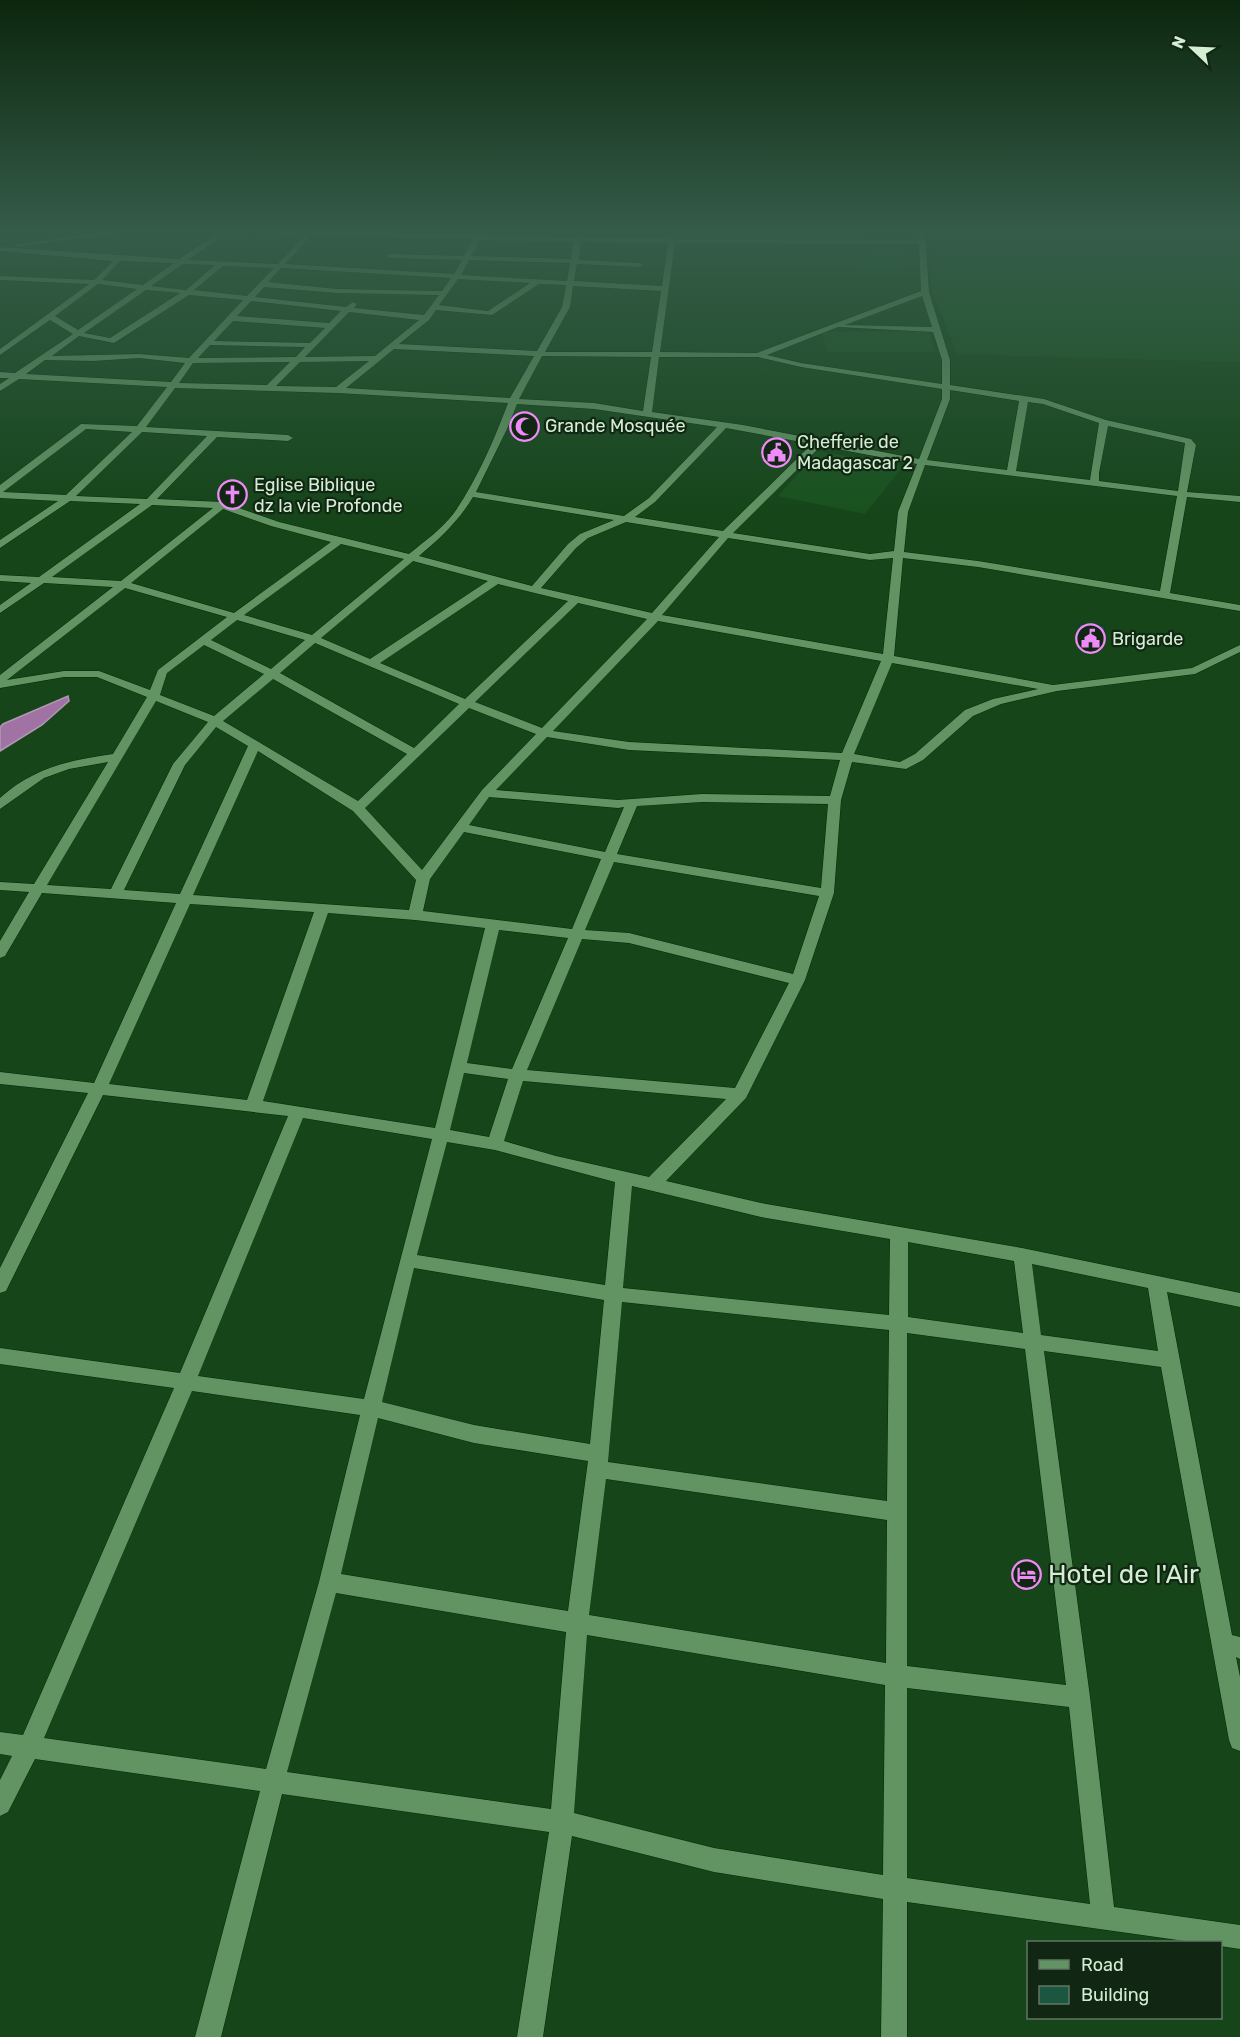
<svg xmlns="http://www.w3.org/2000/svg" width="1240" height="2037" font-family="Rubik,sans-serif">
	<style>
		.built { fill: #19511e }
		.water { fill: #a173a4; stroke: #b098b2; stroke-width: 1.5 }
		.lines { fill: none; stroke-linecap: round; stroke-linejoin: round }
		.minor-casing { stroke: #042908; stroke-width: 1 }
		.minor { fill: #629463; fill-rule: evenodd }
		.wall { fill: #174b37 }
		.building { fill: #1b5740; stroke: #133d2d; stroke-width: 1.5 }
		.labels { text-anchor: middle; stroke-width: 4.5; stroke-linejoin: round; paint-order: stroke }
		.far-poi-label { font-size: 18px; fill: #d4eed3; stroke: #122713; text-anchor: start }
		.near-poi-label { font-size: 26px; fill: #d4eed3; stroke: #122713; text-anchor: start }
	</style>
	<rect width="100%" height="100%" fill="#154519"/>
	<path class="built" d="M934,230H1240V362L957,354L930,285Z
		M875,248L906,249V271L852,269L854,255Z
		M928,331L936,352H827L822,332Z
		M818,451L903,466L865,514L778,496Z"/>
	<path class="water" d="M68,696L69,701L42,725L0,751V727L3,724Z"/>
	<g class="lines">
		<defs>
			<path id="minor" d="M118,230H139L17,247L13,245Z
				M191,230H316L476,235L478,230H485L482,235L574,238L576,230H582L581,238L919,240V230H925L929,292L950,360V385L1044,399L1106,420L1191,439L1196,445L1187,492L1240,496V502L1187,497L1170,593L1240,605V611L978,567L903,558L894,656L1053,685L1192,668L1240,645V652L1195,674L1057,691L1001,704L973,716L923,760L906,769L852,762L841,800L834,893L805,980L746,1098L666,1181L761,1203L1022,1248L1240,1293V1307L1167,1292L1232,1635L1240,1637V1659L1236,1657L1240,1677V1751L1232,1748L1229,1740L1161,1367L1044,1351L1090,1697L1114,1907L1240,1925V1949L1220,1946V1942H1192L907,1902V2037H881L883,1899L714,1872L572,1836L543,2037H517L549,1832L282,1794L221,2037H195L260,1791L35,1759L8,1812L0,1816V1780L12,1756L0,1754V1732L23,1735L174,1388L0,1364V1348L180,1373L288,1116L103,1095L6,1291L0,1293V1268L88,1093L0,1084V1072L94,1083L176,903L42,893L5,956L0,958V941L29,892L0,890V882L34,884L108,762L69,769L44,778L0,809V798C33,768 70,760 113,754L147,697L97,677H64L0,688V675L113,587L44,583L0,613V605L31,583L0,581V575L39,577L140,504L70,501L0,548V540L58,501L0,498V485L81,424L137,426L167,387L19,379L0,391V384L9,378H0V372L15,373L73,334L50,320L0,355V349L89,284L0,280V276L94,280L113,261L0,251V247L179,259L218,233ZM226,233L305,235L278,264L188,260ZM312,235L473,239L464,256L391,254L387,256L391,258L462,260L454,274L285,264ZM480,240L573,242L571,259L471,256ZM580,242L668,243L662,286L574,281L577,264L639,267L643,265L639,263L579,260ZM675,243L919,244L921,291L757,353L660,352ZM469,260L570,263L567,281L461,275ZM120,261L174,263L143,285L102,280ZM183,264L215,265L186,290L151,286ZM223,266L274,268L247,296L194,290ZM281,268L451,278L442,291L337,289L268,282ZM458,279L530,283L488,311L439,305ZM98,284L137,289L78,330L55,316ZM539,284L566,285L562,307L537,351L399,344L429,320L436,310L492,315ZM573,286L661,291L652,352H545L570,307ZM264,287L337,293L439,295L424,315L354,308L357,304L353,302L346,307L255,297ZM146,290L180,293L110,338L84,333ZM189,295L243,300L189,358L139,354L52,356L79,336L114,343ZM922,296L932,327L845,325ZM251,301L341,311L329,323L237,316ZM349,312L419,320L375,356L305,357ZM233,321L325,328L310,343L214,341ZM838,327L933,332L942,360V384L801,363L767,355ZM210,345L305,347L296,357L198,358ZM394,349L534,356L510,398L346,388ZM542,356L651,357L643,411L594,403L519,399ZM659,357H758L801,367L942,389V399L919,459L743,425L652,412ZM139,358L185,363L171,382L26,374L45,360L93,361ZM369,361L336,387L276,386L300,362ZM290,362L267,385L179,383L193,363ZM175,388L338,393L508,403C495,438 476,482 454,513C442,529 425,541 409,554L279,522L222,502L157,499L217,437L288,441L293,438L288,435L146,427ZM950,390L1019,401L1007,470L927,460L950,399ZM1028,402L1043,404L1099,423L1090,480L1016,471ZM517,404L594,409L717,427L649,498L624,516L476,492L507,429ZM1108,426L1185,443L1178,491L1099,481V473ZM726,428L812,444L723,531L635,517L655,502ZM86,429L132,432L66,495L3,492ZM142,432L207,436L147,499L76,496ZM821,446L917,464L898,512L894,551L870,554L733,533ZM925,465L1177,496L1160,591L978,561L904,552L908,512ZM473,497L614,520L580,534L568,544L532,586L419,556C440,538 458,522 473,497ZM152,505L213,508L121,581L52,577ZM223,509L271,526L331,542L234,613L131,583ZM626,522L719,537L652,613L541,588L576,548L588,538ZM728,538L870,560L893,558L883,654L662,615ZM341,544L404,559L312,635L244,615ZM413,561L488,581L370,659L321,638ZM498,584L568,601L465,699L380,663ZM125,588L227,617L158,670L150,690L99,671H64L7,680ZM578,603L647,619L542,728L475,702ZM237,620L305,640L271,669L211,640ZM658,621L881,661L842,753L629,742L553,731ZM315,643L459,704L414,748L280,673ZM204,645L264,674L214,716L160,695L167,673ZM892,663L1038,689L993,699L965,710L915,754L900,762L854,754ZM273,679L407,754L358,801L223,721ZM156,701L208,722L173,764L111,889L47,885ZM469,708L536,734L482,790L422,870L365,808ZM216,727L248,746L180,894L124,890L185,765ZM547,737L629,750L840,760L830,796L702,794L618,800L496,790ZM258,751L353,811L416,880L409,910L193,895ZM489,797L618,808L624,807L605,852L469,825ZM702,802L828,804L821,888L617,854L637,806ZM464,832L601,859L572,929L423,911L430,879ZM614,862L819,896L793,974L629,933L585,930ZM190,904L314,912L247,1100L109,1084ZM328,913L415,920L485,928L435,1128L263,1101ZM499,930L568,938L512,1069L467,1063ZM582,939L629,943L789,983L735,1088L527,1070ZM464,1073L508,1079L489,1137L450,1130ZM523,1081L726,1099L649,1177L556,1156L504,1141ZM303,1118L432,1139L364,1399L198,1376ZM447,1142L495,1150L615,1182L605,1285L417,1255ZM632,1186L761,1217L890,1239L889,1315L623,1288ZM908,1242L1014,1261L1023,1333L908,1317ZM1032,1264L1148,1288L1158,1351L1041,1335ZM414,1268L604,1300L590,1444L474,1425L382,1402ZM622,1302L889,1330L887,1501L608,1462ZM907,1333L1025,1349L1066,1685L907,1666ZM192,1391L360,1415L319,1582L266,1769L44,1738ZM378,1418L474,1443L588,1461L568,1611L341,1574ZM606,1479L887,1520L886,1663L589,1615ZM336,1593L566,1632L551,1809L287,1772ZM587,1635L885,1685L883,1875L714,1848L574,1813ZM907,1688L1069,1707L1090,1904L907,1878Z"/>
		</defs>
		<use href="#minor" class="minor-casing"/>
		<use href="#minor" class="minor"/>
	</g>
	<path class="wall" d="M1079,624L1106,639L1104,647L1079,645L1077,632Z"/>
	<path class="building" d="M1079,624L1104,626L1106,639L1081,637Z"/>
	<linearGradient id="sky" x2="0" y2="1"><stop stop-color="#0c260e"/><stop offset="0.45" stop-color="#355c49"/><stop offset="1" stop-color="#355c49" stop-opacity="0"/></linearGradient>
	<rect width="1240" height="515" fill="url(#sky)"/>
	<defs>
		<symbol id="mosque-ring" viewBox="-11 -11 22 22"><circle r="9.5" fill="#122713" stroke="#ef8bf6" stroke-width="1.5"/><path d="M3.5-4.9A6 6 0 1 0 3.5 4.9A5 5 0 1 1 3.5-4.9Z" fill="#ef8bf6"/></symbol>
		<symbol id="civic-ring" viewBox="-11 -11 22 22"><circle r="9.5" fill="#122713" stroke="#ef8bf6" stroke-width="1.5"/><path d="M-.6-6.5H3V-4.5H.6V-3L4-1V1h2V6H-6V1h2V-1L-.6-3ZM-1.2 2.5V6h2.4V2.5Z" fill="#ef8bf6"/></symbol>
		<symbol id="church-ring" viewBox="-11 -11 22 22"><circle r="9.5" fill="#122713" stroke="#ef8bf6" stroke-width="1.5"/><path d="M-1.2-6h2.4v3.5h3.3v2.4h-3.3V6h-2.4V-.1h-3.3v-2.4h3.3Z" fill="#ef8bf6"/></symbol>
		<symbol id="hotel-ring" viewBox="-11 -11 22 22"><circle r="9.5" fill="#122713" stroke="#ef8bf6" stroke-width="1.5"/><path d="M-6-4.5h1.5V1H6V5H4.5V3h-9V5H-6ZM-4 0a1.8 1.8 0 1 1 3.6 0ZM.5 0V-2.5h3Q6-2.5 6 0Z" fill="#ef8bf6"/></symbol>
	</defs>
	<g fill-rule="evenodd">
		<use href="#mosque-ring" x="508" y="410" width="33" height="33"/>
		<use href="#civic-ring" x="760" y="436" width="33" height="33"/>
		<use href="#church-ring" x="216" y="478" width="33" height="33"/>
		<use href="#civic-ring" x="1074" y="622" width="33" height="33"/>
		<use href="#hotel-ring" x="1010" y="1558" width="33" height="33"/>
	</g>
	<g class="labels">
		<g class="far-poi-label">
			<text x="545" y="432">Grande Mosquée</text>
			<text x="797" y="448">Chefferie de<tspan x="797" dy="21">Madagascar 2</tspan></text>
			<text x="254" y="491">Eglise Biblique<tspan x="254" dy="21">dz la vie Profonde</tspan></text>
			<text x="1112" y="645">Brigarde</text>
		</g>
		<g class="near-poi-label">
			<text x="1048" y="1583">Hotel de l'Air</text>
		</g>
	</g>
	<rect x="1027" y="1941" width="195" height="78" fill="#122713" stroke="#607760" stroke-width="1.5"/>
	<rect x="1039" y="1960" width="30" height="9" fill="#629463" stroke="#607760" stroke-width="1.5"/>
	<text x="1081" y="1971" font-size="18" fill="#d4eed3">Road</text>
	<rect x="1039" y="1986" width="30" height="18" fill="#1b5740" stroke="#607760" stroke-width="1.5"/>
	<text x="1081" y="2001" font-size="18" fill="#d4eed3">Building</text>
	<g transform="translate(1192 48) rotate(293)" stroke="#122713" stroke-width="4.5" paint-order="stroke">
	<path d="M0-4.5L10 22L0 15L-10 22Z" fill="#d4eed3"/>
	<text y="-9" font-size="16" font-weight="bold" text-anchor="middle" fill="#d4eed3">N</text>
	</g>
</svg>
